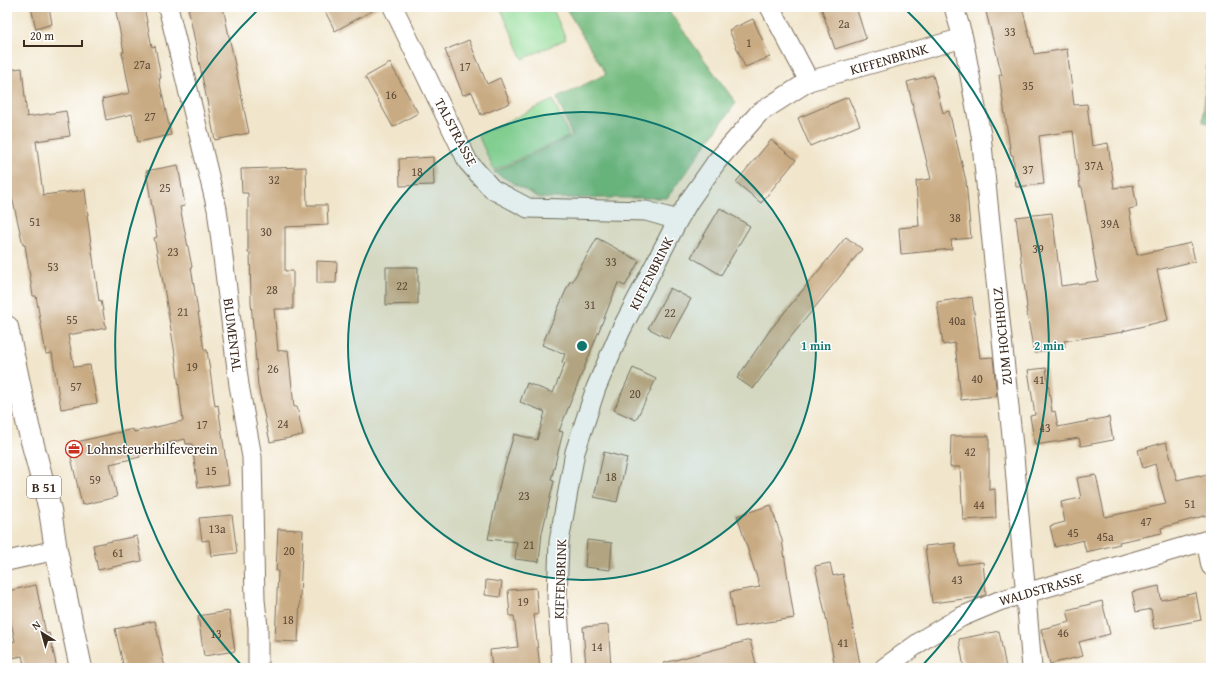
<svg xmlns="http://www.w3.org/2000/svg" width="1218" height="675" viewBox="0 0 1218 675" font-family="'Gentium Book Plus',serif">
  <style>
    .green { fill: #92db96; stroke: #66825a }
    .forest { fill: #75bb7f; stroke: #58724e }
    .building { fill: #c9ab83 }
    .lines { fill: none; stroke-linecap: round; stroke-linejoin: round }
    .street-casing { stroke: #7b6c5b; stroke-width: 21 }
    .primary-casing { stroke: #7b6c5b; stroke-width: 24 }
    .street { stroke: #fff; stroke-width: 19 }
    .primary { stroke: #fff; stroke-width: 22 }
    .ring { fill: none; stroke: #0f766e; stroke-width: 2 }
    .labels { text-anchor: middle; stroke-width: 3; stroke-linejoin: round; paint-order: stroke }
    .number-label { font-size: 12px; fill: #5e4a37 }
    .shield { fill: #fff; stroke: #766a62; stroke-width: 1 }
    .shield-label { font-size: 13px; font-weight: bold; fill: #3b2a1e }
    .street-label { font-size: 14px; fill: #3b2a1e; stroke: #fff }
    .poi-label { font-size: 14px; fill: #3b2a1e; stroke: #fff; text-anchor: start }
    .centre { fill: #0f766e; stroke: #fff; stroke-width: 2 }
    .ring-label { font-size: 12px; text-anchor: middle; font-weight: bold; fill: #0f766e; stroke: #fff; stroke-width: 3; stroke-linejoin: round; paint-order: stroke }
  </style>
  <rect width="100%" height="100%" fill="#fff"/>
  <filter id="ink" filterUnits="userSpaceOnUse"><feTurbulence type="fractalNoise" baseFrequency=".025" numOctaves="2"/><feDisplacementMap in="SourceGraphic" scale="8" xChannelSelector="R" yChannelSelector="G"/><feConvolveMatrix kernelMatrix="1 2 1 2 8 2 1 2 1" color-interpolation-filters="sRGB"/></filter>
  <filter id="wash" filterUnits="userSpaceOnUse"><feTurbulence type="fractalNoise" baseFrequency=".012" numOctaves="4" result="noise"/><feDisplacementMap in="SourceGraphic" scale="16" xChannelSelector="R" yChannelSelector="G"/><feGaussianBlur stdDeviation="0.9" result="paint"/><feColorMatrix in="noise" values="0 0 0 0 0 0 0 0 0 0 0 0 0 0 0 0 0 1.4 0 .05"/><feComposite in="paint" operator="in"/></filter>
  <g filter="url(#wash)">
    <rect width="100%" height="100%" fill="#f1e6cc"/>
    <path class="green" d="M500,7H552L566,39L523,59Z
      M553,100L569,136L494,170L478,135Z"/>
    <path class="forest" d="M565,7H666L736,103L667,198H539L494,172L572,136L557,98L606,74Z
      M1211,8V125L1203,121Z"/>
    <g id="blocks">
      <path class="building" d="M31,7H49L52,24L36,29Z
        M115,7H144L152,47L155,46L161,78L159,79L171,135L138,142L132,114L106,120L102,99L130,93L122,52H124Z
        M188,7H223L249,133L215,140Z
        M323,7H379L335,31Z
        M821,7H856L866,39L835,49Z
        M1004,7H1022L1034,54L1067,49L1074,105L1087,104L1092,146L1108,143L1114,188L1133,185L1137,207L1129,209L1137,255L1191,243L1195,261L1157,270L1168,320L1123,331V332L1064,341L1065,347L1034,353L1026,308L1027,307L1016,217L1052,213L1061,286L1098,281L1082,187H1080L1073,131L1039,136L1044,184L1016,187L1013,155H1011L999,75H1002L986,12Z
        M753,19L770,57L745,67L729,30Z
        M469,40L487,84L500,78L510,103L481,115L472,92L463,95L445,50Z
        M390,63L418,113L393,127L365,77Z
        M22,68L27,117L66,111L70,136L36,141L43,195L85,190L88,215H87L99,301L101,300L106,328L68,335L74,367L90,365L97,403L61,409L52,353L46,354L36,296H33L25,245H23L9,184H7V70Z
        M933,75L943,113L949,111L966,181L971,238L951,240L952,249L901,254L899,228L919,226L916,181L931,179L907,82Z
        M848,97L860,125L810,146L798,118Z
        M771,140L796,160L761,203L736,182Z
        M433,157L434,185L400,186L399,159Z
        M178,165L185,206L180,207L192,267H191L204,350H207L215,406L218,405L229,484L198,488L192,444H186L185,439L139,450L140,457L110,464L117,497L82,505L68,444L133,429L134,432L183,421L175,354L163,282L154,238L157,237L146,171Z
        M306,167L307,205H327L328,225L285,227V271H293V309H274L278,351L288,350L294,407H297L303,435L270,442L258,386L251,302L250,253H248V193H242L241,169Z
        M720,208L750,226L721,275L691,257Z
        M846,237L862,249L786,343L753,389L737,378L770,330Z
        M597,238L639,261L625,286L618,283L559,431L563,432L551,480L554,481L542,533L539,562L515,559L517,542L488,539L501,479L514,434L537,440L545,412L520,402L527,383L553,393L565,363L562,362L565,354L542,345L570,281L572,282Z
        M317,261L337,262L336,283H317Z
        M386,267H418V304L386,305Z
        M670,288L691,299L669,339L648,328Z
        M972,297L980,358L993,357L997,396L961,400L955,343L943,345L937,302Z
        M633,368L656,379L636,420L614,410Z
        M1046,368L1052,412L1055,411L1058,427L1109,417L1113,440L1081,446L1079,438L1035,445L1030,416L1035,415L1028,370Z
        M951,436H989V490L995,489L996,518L963,520L960,467H950Z
        M1166,442L1177,480L1199,475L1200,477L1211,473V514L1161,528L1162,533L1119,542L1120,544L1086,552L1083,540L1055,547L1050,526L1065,522L1061,502L1081,498L1077,478L1096,475L1105,517L1166,504L1155,464L1143,468L1138,450Z
        M604,452L627,458L617,502L594,497Z
        M771,505L782,540L794,618L735,627L730,592L760,587L737,516Z
        M232,515L237,553L211,556L209,540L202,541L199,518Z
        M278,529L303,530L298,642L275,641L278,571H276Z
        M137,536L142,561L98,570L93,545Z
        M587,540L612,543L610,570L585,567Z
        M955,543L958,565L983,562L986,594L980,597L932,603L925,546Z
        M830,563L833,576L843,574L860,664L837,668H835L827,622L815,566Z
        M486,580L502,582L500,597L485,595Z
        M36,585L46,634L49,633L57,668H25L22,656L7,659V643L15,641L7,603V591Z
        M1159,586L1161,600L1196,593L1201,620L1154,629L1151,609L1136,612L1132,592Z
        M536,588L538,614L534,615L540,668H492L490,650L518,647L514,616H510L508,590Z
        M1102,601L1110,634L1079,642L1083,656L1050,664L1041,629L1070,622L1067,610Z
        M229,611L235,651L204,656L198,616Z
        M155,621L165,668H124L115,629Z
        M608,625L611,667L586,668L583,627Z
        M999,631L1006,668H964L959,639Z
        M750,640L757,668H665L664,663Z"/>
    </g>
  </g>
  <g filter="url(#ink)">
    <use href="#blocks" fill-opacity="0" stroke="#7b6c5b" stroke-width="1"/>
    <g class="lines">
      <g class="street-casing">
        <path id="street" d="M168,7L217,209L239,385L252,457L255,600L258,627V668
          M393,7L468,162L492,189L528,208L646,211L678,220
          M770,7L809,81
          M954,7L963,38L981,135L1014,456L1032,668
          M1206,541L1211,566
          M7,561L56,550
          M562,668L557,597L559,542L575,452L596,388L620,332L678,220L689,201L717,161L759,113L809,81L963,38
          M884,668L927,637L961,617L999,601L1211,539"/>
      </g>
      <g class="primary-casing">
        <path id="primary" d="M7,327L28,426L50,510L56,550L81,668"/>
      </g>
      <use href="#street" class="street"/>
      <use href="#primary" class="primary"/>
    </g>
  </g>
  <circle cx="582" cy="346" r="234" fill="#0f766e" fill-opacity=".12"/>
  <g class="ring">
    <circle cx="582" cy="346" r="234"/>
    <path d="M243 667A467 467 0 0 1 261 7M903 7A467 467 0 0 1 921 667"/>
  </g>
  <defs>
    <g id="office-ring" transform="scale(0.9)"><circle r="9.5" fill="#fff" stroke="#c8321e" stroke-width="1.5"/><path d="M-6-3h4V-5.5h4V-3h4V5H-6ZM-1-4.5V-3h2v-1.5ZM-6 0V1H6V0Z" fill="#c8321e"/></g>
  </defs>
  <g fill-rule="evenodd">
    <use href="#office-ring" x="74" y="449"/>
  </g>
  <g class="labels">
    <g class="number-label">
      <text x="844" y="28">2a</text>
      <text x="1010" y="36">33</text>
      <text x="749" y="47">1</text>
      <text x="142" y="69">27a</text>
      <text x="465" y="71">17</text>
      <text x="1028" y="90">35</text>
      <text x="391" y="99">16</text>
      <text x="150" y="121">27</text>
      <text x="1094" y="170">37A</text>
      <text x="1028" y="174">37</text>
      <text x="417" y="176">18</text>
      <text x="274" y="184">32</text>
      <text x="165" y="192">25</text>
      <text x="955" y="222">38</text>
      <text x="35" y="226">51</text>
      <text x="1110" y="228">39A</text>
      <text x="266" y="236">30</text>
      <text x="1038" y="253">39</text>
      <text x="173" y="256">23</text>
      <text x="611" y="266">33</text>
      <text x="53" y="271">53</text>
      <text x="402" y="290">22</text>
      <text x="272" y="294">28</text>
      <text x="590" y="309">31</text>
      <text x="183" y="316">21</text>
      <text x="670" y="317">22</text>
      <text x="72" y="324">55</text>
      <text x="957" y="325">40a</text>
      <text x="192" y="371">19</text>
      <text x="273" y="373">26</text>
      <text x="977" y="383">40</text>
      <text x="1039" y="384">41</text>
      <text x="76" y="391">57</text>
      <text x="635" y="398">20</text>
      <text x="283" y="428">24</text>
      <text x="202" y="429">17</text>
      <text x="1045" y="432">43</text>
      <text x="970" y="456">42</text>
      <text x="211" y="475">15</text>
      <text x="611" y="481">18</text>
      <text x="95" y="484">59</text>
      <text x="524" y="500">23</text>
      <text x="1190" y="508">51</text>
      <text x="979" y="509">44</text>
      <text x="1146" y="526">47</text>
      <text x="217" y="533">13a</text>
      <text x="1073" y="537">45</text>
      <text x="1105" y="541">45a</text>
      <text x="529" y="549">21</text>
      <text x="289" y="555">20</text>
      <text x="118" y="557">61</text>
      <text x="957" y="584">43</text>
      <text x="523" y="606">19</text>
      <text x="288" y="624">18</text>
      <text x="1063" y="637">46</text>
      <text x="216" y="638">13</text>
      <text x="843" y="647">41</text>
      <text x="597" y="651">14</text>
    </g>
    <rect class="shield" x="27" y="476" width="34" height="22" rx="3"/>
    <g class="shield-label">
      <text x="44" y="492">B 51</text>
    </g>
    <g class="street-label">
      <text transform="translate(889 59) rotate(-16)" y="5">KIFFENBRINK</text>
      <text transform="translate(456 132) rotate(62)" y="5">TALSTRASSE</text>
      <text transform="translate(651 273) rotate(-63)" y="5">KIFFENBRINK</text>
      <text transform="translate(233 335) rotate(83)" y="5">BLUMENTAL</text>
      <text transform="translate(1002 336) rotate(-96)" y="5">ZUM HOCHHOLZ</text>
      <text transform="translate(560 579) rotate(-88)" y="5">KIFFENBRINK</text>
      <text transform="translate(1041 589) rotate(-16)" y="5">WALDSTRASSE</text>
    </g>
    <g class="poi-label">
      <text x="87" y="454">Lohnsteuerhilfeverein</text>
    </g>
  </g>
  <circle cx="582" cy="346" r="6" class="centre"/>
  <g class="ring-label">
    <text x="816" y="350">1 min</text>
    <text x="1049" y="350">2 min</text>
  </g>
  <rect width="1218" height="675" fill="none" stroke="#fff" stroke-width="24"/>
  <g transform="translate(42 633) rotate(323)" stroke="#ffffff" stroke-width="3" paint-order="stroke">
  <path d="M0-3L7 15L0 10L-7 15Z" fill="#3b2a1e"/>
  <text y="-6" font-size="11" font-weight="bold" text-anchor="middle" fill="#3b2a1e">N</text>
  </g>
  <path d="M24 40v6h58v-6" fill="none" stroke="#3b2a1e" stroke-width="2"/>
  <text x="30" y="40" font-size="12" fill="#3b2a1e" stroke="#ffffff" stroke-width="3" paint-order="stroke">20 m</text>
</svg>
